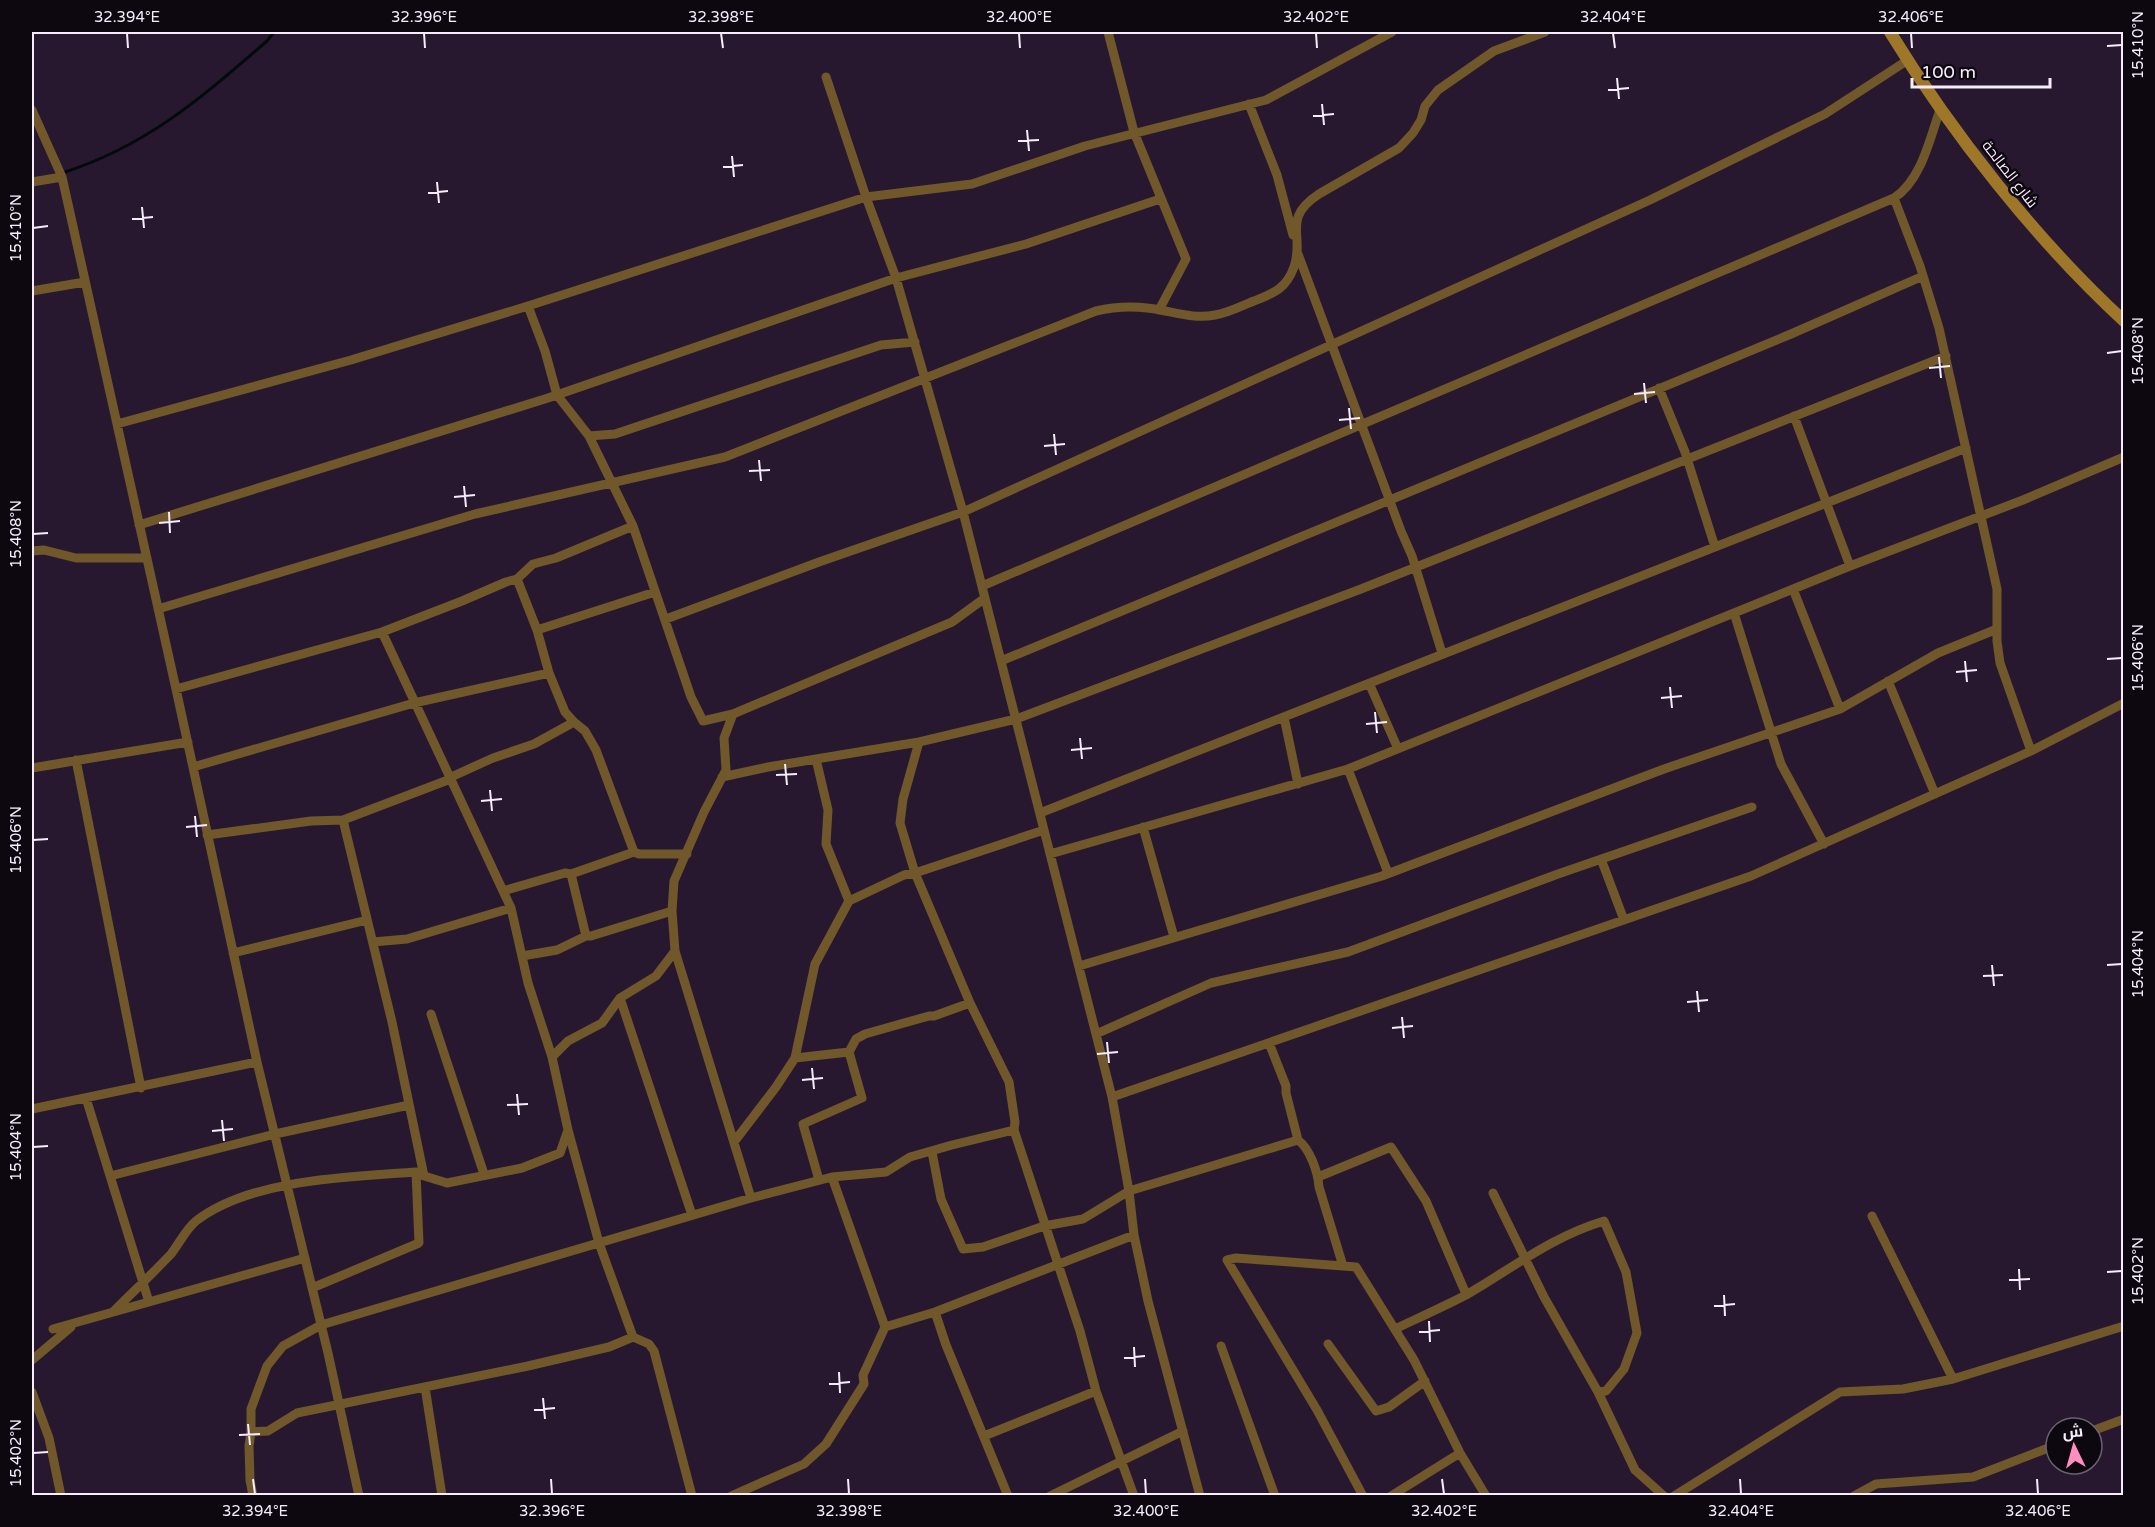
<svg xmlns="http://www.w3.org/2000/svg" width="2155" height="1527" viewBox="0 0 2155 1527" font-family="'Varela Round',Cairo,sans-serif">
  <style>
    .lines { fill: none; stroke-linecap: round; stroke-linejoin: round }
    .stream { stroke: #020b0b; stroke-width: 3 }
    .minor { stroke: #70582b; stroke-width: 9 }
    .secondary { stroke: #9e7729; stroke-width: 12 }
    .ticks { fill: none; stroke: #f6ecfc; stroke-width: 2 }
    .labels { text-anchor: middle; stroke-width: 5; stroke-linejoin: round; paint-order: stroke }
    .street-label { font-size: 15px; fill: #f6ecfc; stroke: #0d0710 }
    .neatline { fill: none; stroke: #f6ecfc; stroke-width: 2 }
    .ticks-label { font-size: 15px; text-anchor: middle; fill: #f6ecfc }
  </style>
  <rect width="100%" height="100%" fill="#27182f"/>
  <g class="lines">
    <path class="stream" d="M62,173C147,146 201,98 267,41L274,32"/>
    <path class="minor" d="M1108,32L1134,132L1186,259L1159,310
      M826,77L866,197L896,278L963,512L1112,1097L1129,1191L1134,1235L1148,1301L1200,1496
      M1249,104L1277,175L1293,235
      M32,110L62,177L176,689L257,1062L328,1353L359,1496
      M32,182L62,177
      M1894,198L1920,266L1939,328L1997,589V641L2000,663L2031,751
      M1298,254L1401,531L1412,556L1442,653
      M32,291L85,282
      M528,306L545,351L557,395L589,436L615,434L881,345L915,342
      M1659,388L1685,452L1715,547
      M1794,416L1850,566
      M117,424L351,360L528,306L866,197L972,184L1085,146L1266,100L1392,32
      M589,436L633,526
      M139,525L548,398L896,278L1026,244L1160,199
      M32,551L44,550L76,558H147
      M517,579L537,630L549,673L565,712L574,722L585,731L596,750L634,852
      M982,586L1894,198C1922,180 1930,137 1941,107
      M1793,589L1840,709
      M158,609L475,514L725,457L1096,311C1113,307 1130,306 1147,308C1169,310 1192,320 1215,315C1228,313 1241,306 1254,301C1274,293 1286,289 1294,267C1305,235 1281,219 1319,194L1399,148L1413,133L1421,120L1425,106L1438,90L1494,51L1545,32
      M1734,613L1781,764L1824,844
      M666,619L819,562L963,512L1650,200L1825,114L1908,60
      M537,630L655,592
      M382,632L511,908L528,983L552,1057L568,1130L599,1243L633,1337
      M1001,661L1791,334L1923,276
      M1888,681L1935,794
      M1369,683L1398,749
      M176,689L382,632L462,601L506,582L517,579L533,564L556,558L633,526L691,697L703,721L733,714
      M1284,717L1298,784
      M919,742L903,799L900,823L915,873L970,1003L1009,1082L1015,1122L1014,1130L1080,1331L1096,1391L1134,1496
      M816,759L828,810L826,844L849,901
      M76,760L141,1088
      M193,767L414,703L549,673
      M32,768L188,742
      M1348,769L1388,873
      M722,777L768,767L919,742L1016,719L1361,589L1946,356
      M1040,813L1966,448
      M343,820L392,1022L424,1176
      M1143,827L1174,937
      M207,835L311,821L343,820L448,780L449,778L493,758L534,744L574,722
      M1050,854L1348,769L1850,566L2023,500L2124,457
      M1601,859L1624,920
      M571,874L586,936
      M503,891L565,873L571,874L634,852L639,854H687
      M373,942L407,939L511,908
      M675,951L751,1198
      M233,953L367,920
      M522,956L557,950L586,936H591L672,911
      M1079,966L1382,876L1664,769L1840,709L1938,653L1997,629
      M620,998L692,1215
      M431,1014L484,1174
      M1096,1034L1211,983L1348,952L1558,874L1752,807
      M1269,1043L1286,1086V1093L1298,1140C1310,1149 1318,1172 1319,1187L1343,1266L1236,1258L1227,1260L1317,1410L1363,1496
      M849,1052L856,1039L865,1034L929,1016H934L970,1003
      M552,1057L568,1041L602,1023L620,998L656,976L675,951L672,911L674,881L704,812L726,770L724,738L733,714L952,622L985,598
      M795,1058L849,1052L862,1098L803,1124L819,1180
      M1112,1097L1751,876L2031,751L2124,703
      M86,1098L149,1302
      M32,1109L257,1062
      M734,1142L776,1087L795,1058L815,964L849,901L904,875L915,873L1044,830
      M932,1152L941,1199L963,1249L983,1247L1044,1226L1083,1219L1129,1191L1298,1140
      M421,1175L447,1183L522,1168L560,1153L568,1130
      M110,1176L275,1134L409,1105
      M1318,1177L1391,1147L1426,1201L1466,1294
      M1493,1193L1544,1297L1598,1392L1635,1470L1664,1496
      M1872,1216L1953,1379
      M1343,1266L1356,1267L1414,1360L1460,1453L1486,1496
      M113,1312C132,1293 152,1274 171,1254C179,1244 186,1229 196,1221C250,1179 349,1177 416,1172L419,1243L312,1288
      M935,1312L946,1345L1008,1496
      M885,1327L935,1312L1134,1235
      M53,1329L305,1258
      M1395,1329C1418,1318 1443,1307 1466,1295C1511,1269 1553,1236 1604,1221L1626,1272L1637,1333L1624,1369L1606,1391L1598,1392
      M1328,1344L1376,1411L1389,1407L1425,1381
      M1221,1346L1275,1496
      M32,1360L71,1327
      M425,1387L442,1496
      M32,1392L49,1438L61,1496
      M2092,1431L2124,1419
      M251,1432L268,1431L297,1413L528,1366L609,1347L633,1337L649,1344L654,1351L692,1496
      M984,1436L1096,1391
      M253,1496L250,1480L249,1446L251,1432V1409L267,1366L283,1346L321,1325L751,1198L832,1177L886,1172L910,1157L952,1145L1014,1130
      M731,1496L804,1464L826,1444L864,1384L863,1375L885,1327L832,1177
      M1050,1496L1183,1431
      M1391,1496L1460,1453
      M1674,1496L1840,1392L1903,1389L1953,1379L2124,1326
      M1854,1496L1876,1484L1973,1477L2056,1445"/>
    <path class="secondary" d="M1890,32C1952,133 2036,240 2124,321"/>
  </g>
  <path class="ticks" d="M127,33L128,48M424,33L425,48M721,33L723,48M1019,33L1020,48M1316,33L1317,48M1613,33L1615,48M1911,33L1912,48M2107,46L2122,45M1617,78L1619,99M1608,90L1629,88M1322,104L1324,125M1313,116L1334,114M1027,130L1029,151M1018,141L1039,140M732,156L734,177M723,167L743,165M437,182L439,203M428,193L448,191M142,207L144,228M132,219L153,217M33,228L48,226M2107,353L2122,351M1939,357L1941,378M1929,368L1950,366M1644,383L1646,403M1634,394L1655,392M1349,408L1351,429M1339,420L1360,418M1054,434L1056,455M1044,446L1065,444M759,460L761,481M749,471L770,470M464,486L466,507M454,497L475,495M169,512L170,533M159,523L180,521M33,534L48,533M2107,659L2122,658M1965,661L1967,682M1956,672L1977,670M1670,687L1672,708M1661,698L1682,696M1375,712L1377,733M1366,724L1387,722M1080,738L1082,759M1071,750L1092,748M785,764L787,785M776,775L797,774M490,790L492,811M481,801L502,799M195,816L197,837M186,827L207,825M33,840L48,839M1992,965L1994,986M2107,965L2122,964M1983,976L2003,975M1697,991L1699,1012M1687,1002L1708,1000M1402,1017L1404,1038M1392,1028L1413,1026M1107,1042L1109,1063M1097,1054L1118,1052M812,1068L814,1089M802,1080L823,1078M517,1094L519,1115M507,1105L528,1104M222,1120L224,1141M212,1131L233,1129M33,1147L48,1146M2019,1269L2020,1290M2107,1272L2122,1271M2009,1280L2030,1279M1724,1295L1725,1316M1714,1306L1735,1304M1429,1321L1430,1342M1419,1332L1440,1330M1134,1347L1135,1367M1124,1358L1145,1356M839,1372L840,1393M829,1384L850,1382M543,1398L545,1419M534,1410L555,1408M248,1424L250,1445M239,1435L260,1434M33,1453L48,1452M253,1479L255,1494M551,1479L552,1494M848,1479L849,1494M1145,1479L1146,1494M1442,1479L1444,1494M1740,1479L1741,1494M2037,1479L2038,1494"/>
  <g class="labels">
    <g class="street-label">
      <text transform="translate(2010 174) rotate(52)" y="5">شارع الصالحة</text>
    </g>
  </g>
  <rect width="2155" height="1527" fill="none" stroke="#0d0710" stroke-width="66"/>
  <g transform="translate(2074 1446) rotate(355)"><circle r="28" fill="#0d0710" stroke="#6a636e" stroke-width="1.5"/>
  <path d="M0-4.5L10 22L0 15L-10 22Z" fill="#fd8ebf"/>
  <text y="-9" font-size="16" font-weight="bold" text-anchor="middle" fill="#f6ecfc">ش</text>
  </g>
  <path d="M1912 78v9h138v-9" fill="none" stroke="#f6ecfc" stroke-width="3"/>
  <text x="1921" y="78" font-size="18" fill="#f6ecfc" stroke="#0d0710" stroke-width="4.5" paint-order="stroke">100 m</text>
  <rect x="33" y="33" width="2089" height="1461" class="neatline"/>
  <g class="ticks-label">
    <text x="127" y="22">32.394°E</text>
    <text x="424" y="22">32.396°E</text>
    <text x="721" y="22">32.398°E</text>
    <text x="1019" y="22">32.400°E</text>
    <text x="1316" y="22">32.402°E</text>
    <text x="1613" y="22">32.404°E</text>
    <text x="1911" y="22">32.406°E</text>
    <text transform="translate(2138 45) rotate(-90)" y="5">15.410°N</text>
    <text transform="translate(16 228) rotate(-90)" y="5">15.410°N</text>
    <text transform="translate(2138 351) rotate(-90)" y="5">15.408°N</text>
    <text transform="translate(16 534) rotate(-90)" y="5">15.408°N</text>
    <text transform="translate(2138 658) rotate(-90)" y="5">15.406°N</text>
    <text transform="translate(16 840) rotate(-90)" y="5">15.406°N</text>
    <text transform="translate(2138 964) rotate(-90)" y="5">15.404°N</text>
    <text transform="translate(16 1147) rotate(-90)" y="5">15.404°N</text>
    <text transform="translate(2138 1271) rotate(-90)" y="5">15.402°N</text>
    <text transform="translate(16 1453) rotate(-90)" y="5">15.402°N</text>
    <text x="255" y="1516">32.394°E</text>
    <text x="552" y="1516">32.396°E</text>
    <text x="849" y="1516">32.398°E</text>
    <text x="1146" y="1516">32.400°E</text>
    <text x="1444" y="1516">32.402°E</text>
    <text x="1741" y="1516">32.404°E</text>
    <text x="2038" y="1516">32.406°E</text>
  </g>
</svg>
